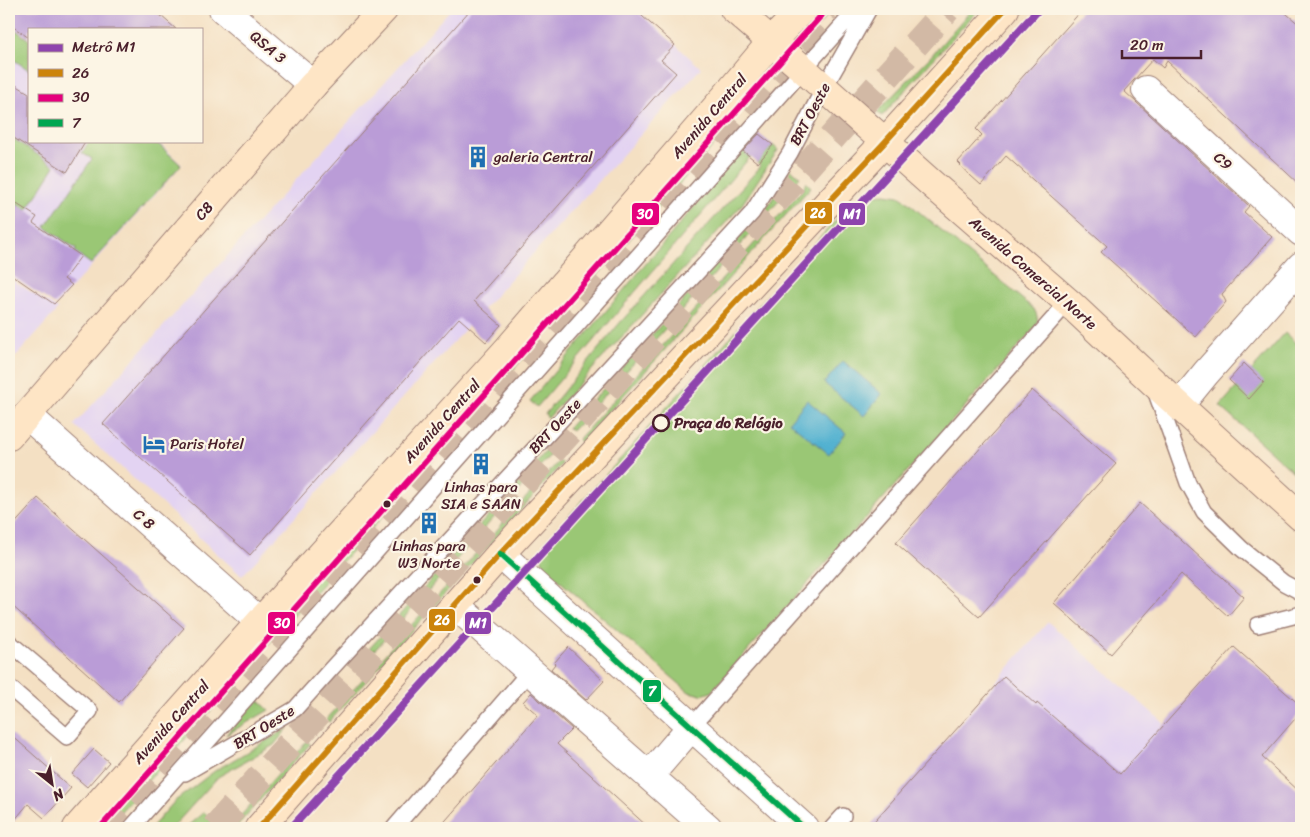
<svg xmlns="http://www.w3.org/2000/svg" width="1310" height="837" viewBox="0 0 1310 837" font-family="Sriracha,sans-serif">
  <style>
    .built { fill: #e3d3f2 }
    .green { fill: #9ac775; stroke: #727350 }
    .water { fill: #51b1d0; stroke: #4e687e }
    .building { fill: #ba9cd7 }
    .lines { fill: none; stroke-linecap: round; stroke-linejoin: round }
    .primary-tunnel { stroke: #d2b9a5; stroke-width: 28; stroke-dasharray: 28 14; stroke-linecap: butt }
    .service-casing { stroke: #9f8077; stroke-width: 18 }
    .minor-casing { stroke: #9f8077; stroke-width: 30 }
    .tertiary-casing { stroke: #9f8077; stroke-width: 30 }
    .secondary-casing { stroke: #9f8077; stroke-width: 30 }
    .service { stroke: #fff; stroke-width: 15 }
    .minor { stroke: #fff; stroke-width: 28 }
    .tertiary { stroke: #fff; stroke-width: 28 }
    .secondary { stroke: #fee5c5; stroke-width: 28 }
    .bus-1-casing { stroke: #fcf5e5; stroke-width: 10 }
    .bus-2-casing { stroke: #fcf5e5; stroke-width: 10 }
    .bus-3-casing { stroke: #fcf5e5; stroke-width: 10 }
    .bus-1 { stroke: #cc840b; stroke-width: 6 }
    .bus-2 { stroke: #e5007d; stroke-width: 6 }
    .bus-3 { stroke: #00a651; stroke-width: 6 }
    .metro-1-casing { stroke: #fcf5e5; stroke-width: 11 }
    .metro-1 { stroke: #8e44ad; stroke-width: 8 }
    .stop-dot { fill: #fcf5e5; stroke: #4a1f2b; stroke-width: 2.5 }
    .bus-dot { fill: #4a1f2b; stroke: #fcf5e5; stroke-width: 2 }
    .labels { text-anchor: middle; stroke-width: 4.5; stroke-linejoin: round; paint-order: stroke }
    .street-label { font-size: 15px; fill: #4a1f2b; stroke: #fcf5e5 }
    .poi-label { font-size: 15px; fill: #4a1f2b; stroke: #fcf5e5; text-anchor: start }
    .stop-label { font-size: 15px; font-weight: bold; fill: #4a1f2b; stroke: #fcf5e5; text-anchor: start }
    .line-badge { stroke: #fcf5e5; stroke-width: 2 }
    .badge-label { font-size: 14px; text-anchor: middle; font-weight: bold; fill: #fff }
  </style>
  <rect width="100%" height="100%" fill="#fcf5e5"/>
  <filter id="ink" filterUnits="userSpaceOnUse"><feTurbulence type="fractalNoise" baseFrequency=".02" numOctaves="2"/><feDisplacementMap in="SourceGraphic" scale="10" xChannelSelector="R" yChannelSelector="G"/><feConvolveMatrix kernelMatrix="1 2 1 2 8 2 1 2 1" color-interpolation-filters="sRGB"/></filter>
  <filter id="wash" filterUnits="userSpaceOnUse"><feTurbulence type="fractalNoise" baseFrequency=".0096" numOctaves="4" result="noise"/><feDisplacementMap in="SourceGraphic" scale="20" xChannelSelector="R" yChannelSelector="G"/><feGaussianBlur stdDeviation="1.12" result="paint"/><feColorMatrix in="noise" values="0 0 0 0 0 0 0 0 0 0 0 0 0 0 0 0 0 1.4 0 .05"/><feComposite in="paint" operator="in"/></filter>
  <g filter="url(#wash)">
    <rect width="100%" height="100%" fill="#f4e0c3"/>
    <path class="built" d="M451,9H636L701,68L242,576L74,425Z
      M9,24L29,39V141H157L182,165L56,305L9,275Z
      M9,278L58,309L9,364Z
      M1048,622L1164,723L1141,756L1219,828H869Z"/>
    <path class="green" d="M816,9H833L800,46L790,36Z
      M972,9H979L882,116L877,112L931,56Z
      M9,25L29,40V70L11,58L9,60Z
      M713,124L724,134L510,373L506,369Z
      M9,136L55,166L27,210L9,198Z
      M89,141H155L181,165L91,264L75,252L76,249L45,227L92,159L82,153Z
      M773,145L778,150L741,206L548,418L545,414L618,325L761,166L757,163Z
      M742,150L750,157L537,407L530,401Z
      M791,169L800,177L695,296L572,431L568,428L768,206Z
      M806,182L811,187L581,443L578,440L803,189Z
      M885,194L899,196L905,200L1034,309C1038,317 1039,322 1034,329L711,692L702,695L689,692L547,570C539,556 539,552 548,539L844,211C860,200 865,195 885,194Z
      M1285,333L1301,348V479L1220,406Z
      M479,397L485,402L257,657L252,652Z
      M548,449L552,453L375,650H368Z
      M559,461L562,464L329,722L326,720Z
      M231,675L237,681L106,828H95Z
      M256,698L269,710L226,735Z
      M288,728L274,745L218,777L172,828H151L175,801L216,770Z
      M307,741L310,744L235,828H230Z
      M204,812L219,826L217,828H185Z"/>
    <path class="water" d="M843,361L882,394L864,416L824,383Z
      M807,400L846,433L829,454L789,422Z"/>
    <g id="blocks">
      <path class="building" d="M9,9H153L176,29H29V38L9,24Z
        M471,9H634L675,45L661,60L676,73L474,301L501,325L486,342L459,318L250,555L103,424Z
        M1083,9H1281L1301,26V186L1167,61L1163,68L1153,59L1124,91L1249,206L1244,212L1272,237L1222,294L1226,302L1196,337L1101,252L1107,246L1006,156L981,185L960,166L961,165L958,162L982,135L976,129Z
        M9,81L29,93V141H86L67,172L9,135Z
        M759,134L773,145L758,163L743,151Z
        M9,199L37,217L33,223L81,256L64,279L72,285L54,304L9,273Z
        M1244,363L1264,382L1249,399L1229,380Z
        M1032,390L1116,464L979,617L896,543Z
        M38,498L184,628L119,702L9,603V530Z
        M1140,503L1244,597L1228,616L1181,574L1111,654L1054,603Z
        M568,647L604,681L586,700L551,669L555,664L554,663Z
        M1234,647L1301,706V712L1262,757L1301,793V828H868L1004,676L1036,705L1037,703L1120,774Z
        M531,693L572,729L557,744L649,828H439L538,715L523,702Z
        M9,733L71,788L44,818L28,804L9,827Z
        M94,749L109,762L87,787L72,774Z"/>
    </g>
  </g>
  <g filter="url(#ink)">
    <use href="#blocks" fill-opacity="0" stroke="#9f8077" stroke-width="1"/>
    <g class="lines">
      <path class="primary-tunnel" d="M100,828L827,9
        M215,828L947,9"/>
      <g class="service-casing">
        <path id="service" d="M1155,390L1188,483L1204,512L1242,549L1284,583L1301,592
          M1258,625L1301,614
          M9,642L90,711L67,737L9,687
          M691,727L1068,302
          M185,773L295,709L331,669L752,213L790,153L824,88L869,9
          M131,828L857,9
          M394,828L530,671
          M832,828L843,816"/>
      </g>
      <g class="minor-casing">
        <path id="minor" d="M223,9L313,85
          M1146,90L1301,232
          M1179,406L1206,373L1301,266
          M27,415L260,622"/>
      </g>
      <g class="tertiary-casing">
        <path id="tertiary" d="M500,554L804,828
          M455,605L708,828
          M649,776L691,727"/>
      </g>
      <g class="secondary-casing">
        <path id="secondary" d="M734,9L803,69L932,184L1068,302L1152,381L1301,517
          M9,436L313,85L384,9
          M77,828L260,622L508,349L726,96L772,41L802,9
          M259,828L500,554L885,142L1005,9"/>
      </g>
      <use href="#service" class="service"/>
      <use href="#minor" class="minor"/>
      <use href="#tertiary" class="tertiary"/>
      <use href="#secondary" class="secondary"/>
      <g class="bus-1-casing">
        <path id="bus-1" d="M259,828L500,554L885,142L1005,9"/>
      </g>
      <g class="bus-2-casing">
        <path id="bus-2" d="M100,828L827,9"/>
      </g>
      <g class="bus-3-casing">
        <path id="bus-3" d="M500,554L804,828"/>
      </g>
      <use href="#bus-1" class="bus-1"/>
      <use href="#bus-2" class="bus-2"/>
      <use href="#bus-3" class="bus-3"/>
      <g class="metro-1-casing">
        <path id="metro-1" d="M291,828L1039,9"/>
      </g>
      <use href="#metro-1" class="metro-1"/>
    </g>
  </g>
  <defs>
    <g id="building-bare" transform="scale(1.725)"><path d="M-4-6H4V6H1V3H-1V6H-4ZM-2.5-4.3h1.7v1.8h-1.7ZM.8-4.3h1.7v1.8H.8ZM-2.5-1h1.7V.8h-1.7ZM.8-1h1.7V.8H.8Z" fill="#1f6fb2" stroke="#fcf5e5" stroke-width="2.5" paint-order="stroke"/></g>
    <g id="hotel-bare" transform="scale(1.725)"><path d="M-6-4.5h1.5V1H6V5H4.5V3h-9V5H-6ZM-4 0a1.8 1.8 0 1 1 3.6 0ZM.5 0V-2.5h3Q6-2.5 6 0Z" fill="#1f6fb2" stroke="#fcf5e5" stroke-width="2.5" paint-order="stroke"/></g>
  </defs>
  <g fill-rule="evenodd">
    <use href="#building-bare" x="478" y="157"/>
    <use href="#hotel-bare" x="154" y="444"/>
    <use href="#building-bare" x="481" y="464"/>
    <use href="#building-bare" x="429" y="523"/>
  </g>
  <circle class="stop-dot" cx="661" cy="423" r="8"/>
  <g class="bus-dot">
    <circle cx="387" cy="504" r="4.5"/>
    <circle cx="477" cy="580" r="4.5"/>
  </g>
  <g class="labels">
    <g class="street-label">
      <text transform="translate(268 47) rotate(40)" y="5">QSA 3</text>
      <text transform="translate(810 114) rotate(-62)" y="5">BRT Oeste</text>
      <text transform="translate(709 116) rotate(-49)" y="5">Avenida Central</text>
      <text transform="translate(1223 161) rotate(42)" y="5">C9</text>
      <text transform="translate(204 211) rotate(-49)" y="5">C8</text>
      <text transform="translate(1033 273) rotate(41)" y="5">Avenida Comercial Norte</text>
      <text transform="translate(442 421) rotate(-48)" y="5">Avenida Central</text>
      <text transform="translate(555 426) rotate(-47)" y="5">BRT Oeste</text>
      <text transform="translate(144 519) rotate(42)" y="5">C 8</text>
      <text transform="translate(171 722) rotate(-48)" y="5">Avenida Central</text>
      <text transform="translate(264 727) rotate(-32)" y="5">BRT Oeste</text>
    </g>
    <g class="poi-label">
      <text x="494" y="162">galeria Central</text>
      <text x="170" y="449">Paris Hotel</text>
      <text x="481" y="492" text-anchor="middle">Linhas para<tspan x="481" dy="17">SIA e SAAN</tspan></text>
      <text x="429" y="551" text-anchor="middle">Linhas para<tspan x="429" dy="17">W3 Norte</tspan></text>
    </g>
    <g class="stop-label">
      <text x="674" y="428">Praça do Relógio</text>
    </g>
  </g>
  <g class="line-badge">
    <rect x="804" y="201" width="29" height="24" rx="5" fill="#cc840b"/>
    <rect x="631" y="202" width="29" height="24" rx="5" fill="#e5007d"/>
    <rect x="838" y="202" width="28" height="24" rx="5" fill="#8e44ad"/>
    <rect x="428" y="608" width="28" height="24" rx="5" fill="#cc840b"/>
    <rect x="267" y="611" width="29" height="24" rx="5" fill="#e5007d"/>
    <rect x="464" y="611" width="28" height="24" rx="5" fill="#8e44ad"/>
    <rect x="642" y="679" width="20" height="24" rx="5" fill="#00a651"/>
  </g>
  <g class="badge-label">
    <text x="818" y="218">26</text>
    <text x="645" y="219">30</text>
    <text x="852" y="219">M1</text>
    <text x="442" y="625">26</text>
    <text x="282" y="628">30</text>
    <text x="478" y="628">M1</text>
    <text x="652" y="696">7</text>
  </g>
  <rect width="1310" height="837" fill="none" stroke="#fcf5e5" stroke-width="30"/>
  <rect x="28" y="28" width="175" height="115" fill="#fcf5e5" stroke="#b59f9b"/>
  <rect x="38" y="44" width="25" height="8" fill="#8e44ad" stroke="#b59f9b"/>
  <text x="72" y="52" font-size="15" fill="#4a1f2b">Metrô M1</text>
  <rect x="38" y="69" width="25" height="8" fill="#cc840b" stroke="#b59f9b"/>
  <text x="72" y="78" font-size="15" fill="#4a1f2b">26</text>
  <rect x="38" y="94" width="25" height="8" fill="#e5007d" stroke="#b59f9b"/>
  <text x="72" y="102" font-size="15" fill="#4a1f2b">30</text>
  <rect x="38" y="119" width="25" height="8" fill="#00a651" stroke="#b59f9b"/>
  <text x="72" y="128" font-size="15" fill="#4a1f2b">7</text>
  <g transform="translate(52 784) rotate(150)" stroke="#fcf5e5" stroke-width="4" paint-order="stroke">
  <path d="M0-4L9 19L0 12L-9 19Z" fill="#4a1f2b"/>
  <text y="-8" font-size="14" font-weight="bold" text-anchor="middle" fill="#4a1f2b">N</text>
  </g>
  <path d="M1122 50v8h79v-8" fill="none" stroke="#4a1f2b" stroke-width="2.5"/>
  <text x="1130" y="50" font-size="15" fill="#4a1f2b" stroke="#fcf5e5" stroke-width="4" paint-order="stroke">20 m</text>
</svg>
